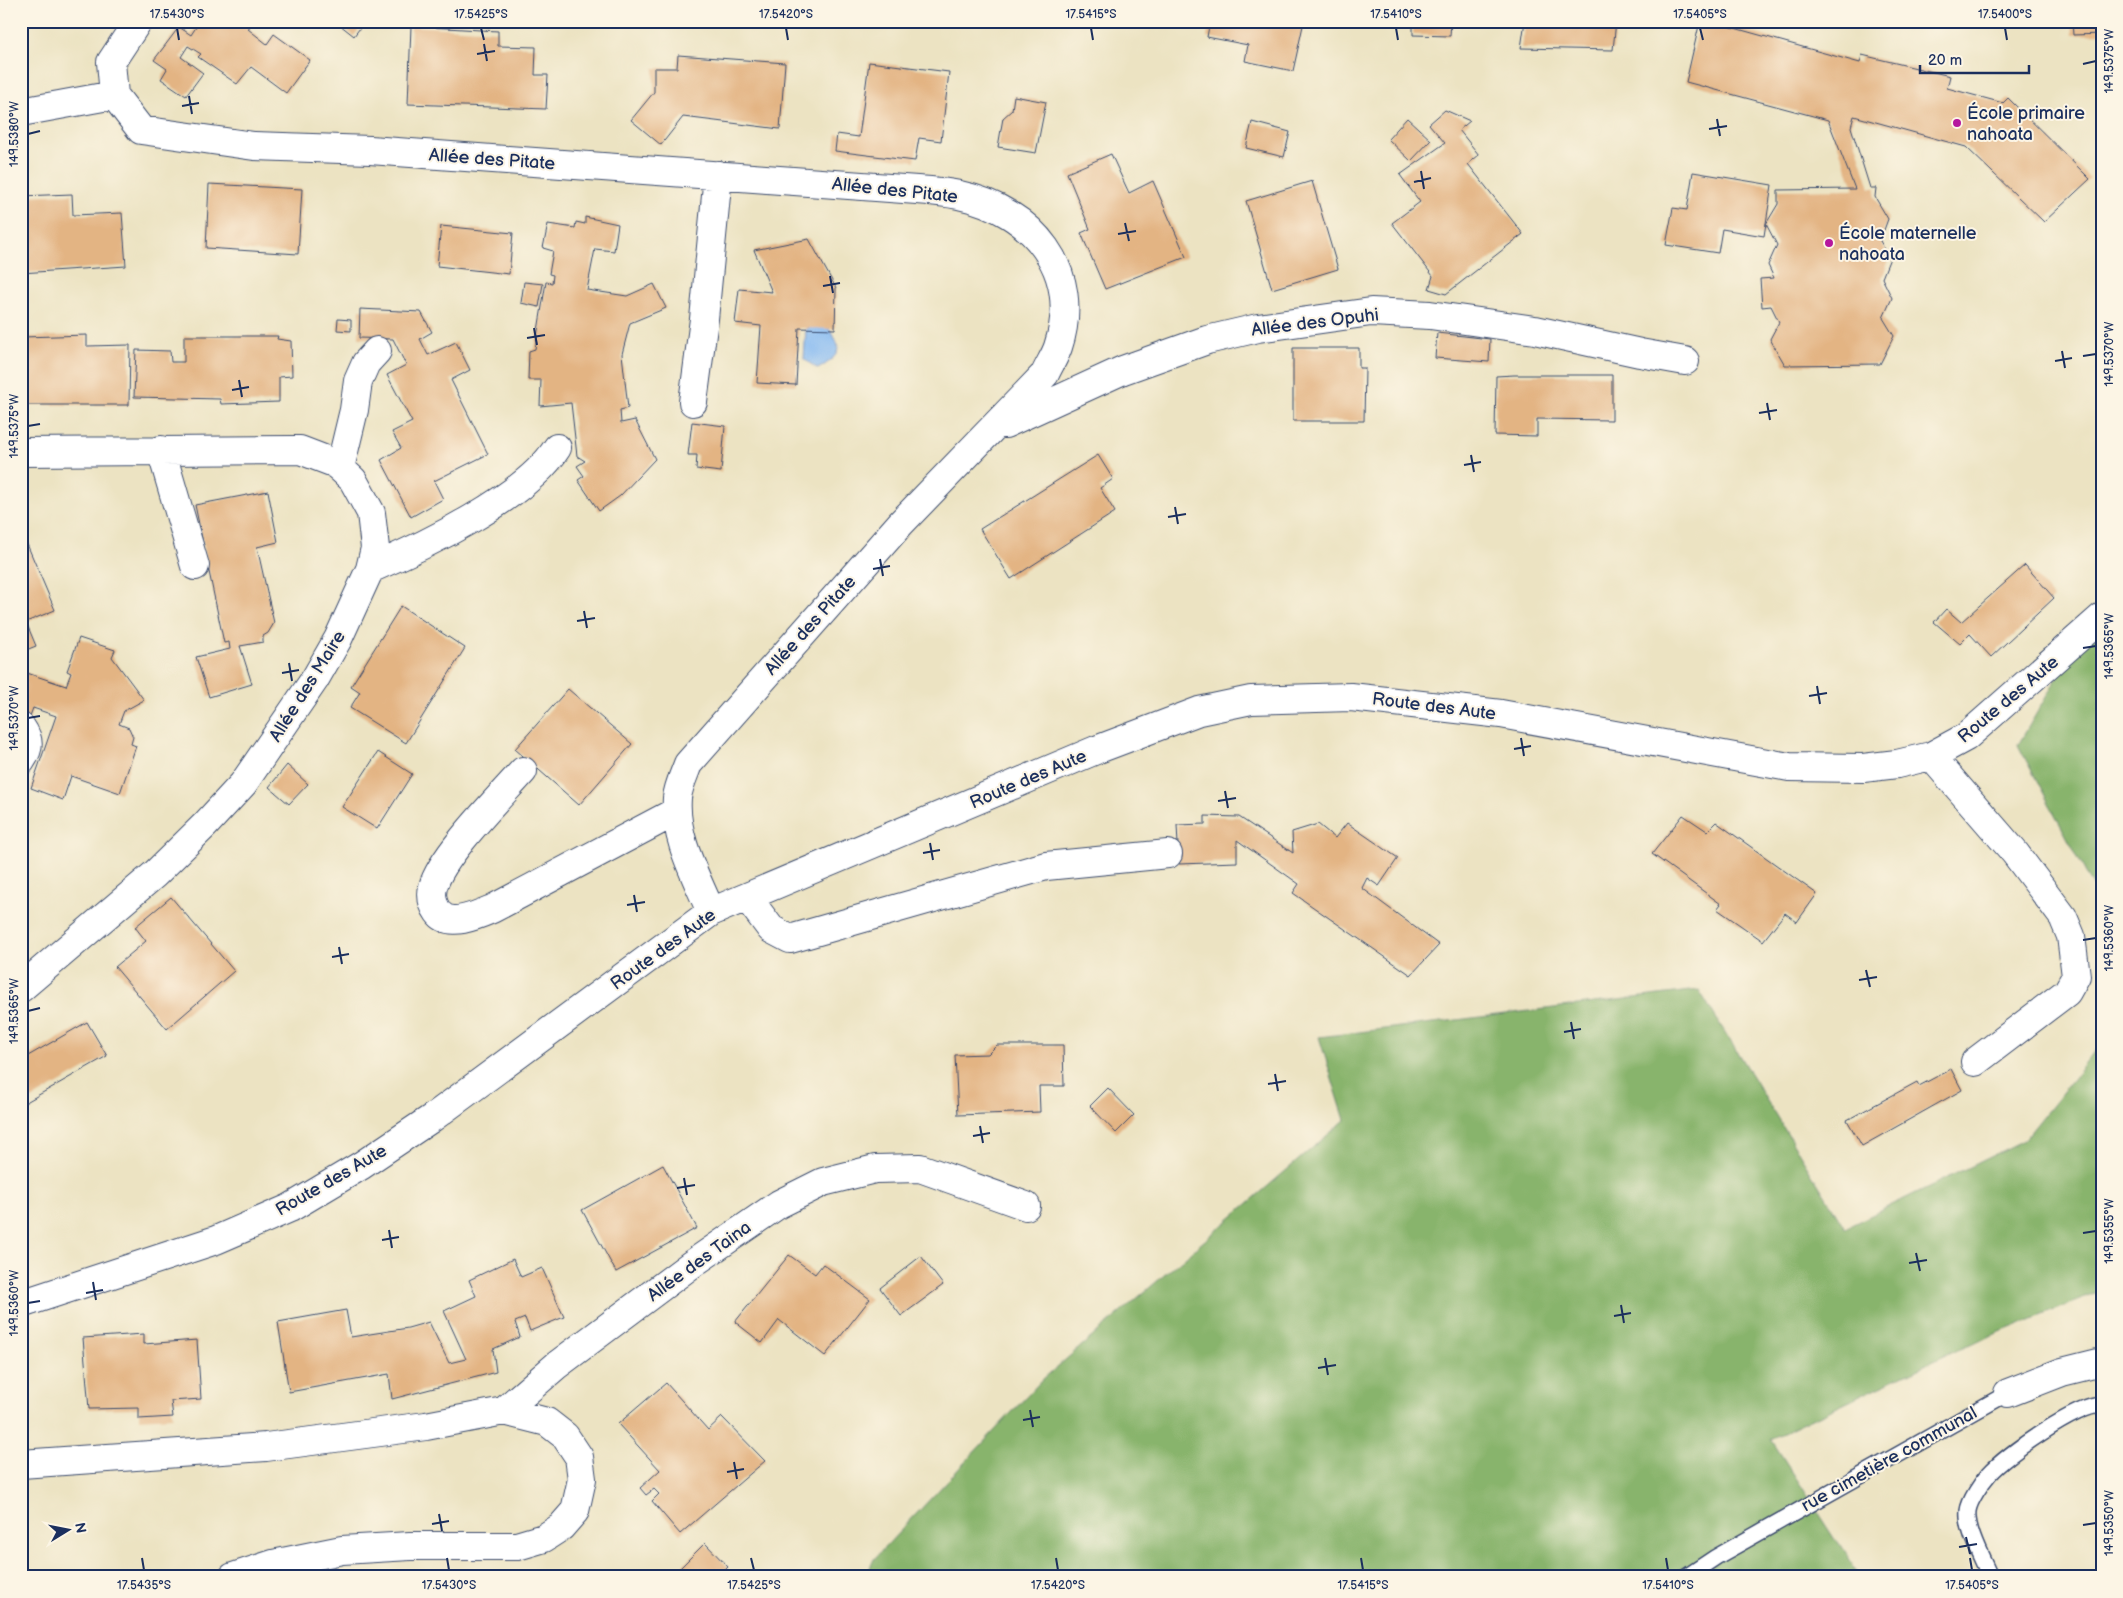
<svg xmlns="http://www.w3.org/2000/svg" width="2123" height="1598" viewBox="0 0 2123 1598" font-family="'Balsamiq Sans',sans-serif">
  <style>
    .forest { fill: #88b46c; stroke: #527265 }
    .water { fill: #84b9f3; stroke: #5074a8 }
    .building { fill: #e3b483 }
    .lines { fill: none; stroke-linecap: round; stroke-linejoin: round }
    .lane-casing { stroke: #3a4a6d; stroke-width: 18 }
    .street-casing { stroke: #3a4a6d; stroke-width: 30 }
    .lane { stroke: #fff; stroke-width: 15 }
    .street { stroke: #fff; stroke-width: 28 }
    .ticks { fill: none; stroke: #1b2f5e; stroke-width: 2 }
    .poi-dot { fill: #b5179e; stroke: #fcf5e5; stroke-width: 2 }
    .labels { text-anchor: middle; stroke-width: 4; stroke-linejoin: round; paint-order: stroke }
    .poi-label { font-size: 18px; fill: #1b2f5e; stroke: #fcf5e5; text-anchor: start }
    .street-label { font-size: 18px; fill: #1b2f5e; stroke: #fcf5e5 }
    .neatline { fill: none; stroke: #1b2f5e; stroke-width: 2 }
    .ticks-label { font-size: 12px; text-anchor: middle; fill: #1b2f5e }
  </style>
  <rect width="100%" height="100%" fill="#fcf5e5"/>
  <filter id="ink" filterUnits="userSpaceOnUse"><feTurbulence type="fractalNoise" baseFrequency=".02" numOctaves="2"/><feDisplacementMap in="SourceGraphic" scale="10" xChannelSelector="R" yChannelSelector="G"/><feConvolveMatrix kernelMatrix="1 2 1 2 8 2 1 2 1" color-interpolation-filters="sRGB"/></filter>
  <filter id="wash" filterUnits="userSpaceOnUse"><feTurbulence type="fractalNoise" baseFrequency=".0096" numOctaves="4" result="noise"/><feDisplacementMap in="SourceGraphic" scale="20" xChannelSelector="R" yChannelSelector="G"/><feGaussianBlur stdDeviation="1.12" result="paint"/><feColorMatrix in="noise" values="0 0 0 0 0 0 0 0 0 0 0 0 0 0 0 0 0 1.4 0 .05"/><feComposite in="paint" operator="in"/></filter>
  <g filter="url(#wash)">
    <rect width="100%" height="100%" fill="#ece3c2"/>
    <path class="forest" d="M2102,601V903L2018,745Z
      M1699,990L1845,1228L2024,1140L2102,1043V1291L1958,1349L1771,1439L1860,1577H866L874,1559L1043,1379L1345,1120L1319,1037Z"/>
    <path class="water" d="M824,323C842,345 845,353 818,369L804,359L806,329Z"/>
    <g id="blocks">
      <path class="building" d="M200,21H253L248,29L267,44L274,34L310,60L286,93L251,67L237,84L198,57L201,54L188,46L181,57L203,73L186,96L161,79L167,69L154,60L179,27L191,35Z
        M335,21H365L354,36Z
        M1210,21H1304L1293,71L1245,61L1248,45L1207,37Z
        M1413,21H1451L1450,36L1413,35Z
        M1525,21H1616L1613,50L1521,48Z
        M1700,21H1720V24L1860,63L1862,55L1950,76L1947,88L2003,103L2008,98L2090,179L2044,222L1966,147L1854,116L1851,127L1870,188H1876L1875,197L1888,219L1880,241L1890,258L1882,278L1892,298L1883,318L1894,336L1880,364L1785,365L1770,339L1779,322L1771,306L1762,307L1760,279L1774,278L1768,265L1777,245L1766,224L1778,204V190L1855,189L1828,120L1686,82Z
        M2072,21H2102V34L2073,35Z
        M411,26L498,31V46L536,47L535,75H548L546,109L408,104Z
        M678,55L785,63L780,129L683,117L661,145L631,120L654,92V68H677Z
        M869,62L949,72L941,141L919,138L915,161L835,151L837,134L859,137Z
        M1014,96L1046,102L1036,153L998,147L1003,118L1012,110Z
        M1445,110L1470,121L1459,130L1479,155L1468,164L1523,234L1446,294L1429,289L1433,276L1392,223L1420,202L1400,175L1445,143L1429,124Z
        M1407,118L1431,140L1411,161L1388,139Z
        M1252,122L1290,132L1284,157L1246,148Z
        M1111,154L1129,193L1153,181L1186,257L1105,289L1081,233L1090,229L1067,173Z
        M1693,172L1772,185L1764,236L1722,229L1718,253L1666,245L1673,208L1687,210Z
        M1312,181L1338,269L1272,289L1246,201Z
        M209,184L302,189L298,254L206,248Z
        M72,194L73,215L122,213L126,266L21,273V196Z
        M585,217L618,224L614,251L595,249L587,290L627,296L654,284L666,308L630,323L622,354L628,408L620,410L621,423L635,420L655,459L620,496L599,511L578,480L584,476L577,466L585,461L577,456L571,403L540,406L541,380H528L529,351L535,349L546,282L552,283L553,275L549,274L553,251L543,248L548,224L575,228L576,222L585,224Z
        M441,226L513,233L509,274L437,266Z
        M809,239L836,288L835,329L799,328L796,385L757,383L761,326L735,323L739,289L772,292L754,250Z
        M524,282L543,284L539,307L521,303Z
        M360,309L421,312L432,332L420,339L428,355L456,342L470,370L451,380L488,454L434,481L443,499L411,517L381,460L401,448L392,432L412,422L387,375L406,365L393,339L359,338Z
        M338,319L351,320V331L337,330Z
        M21,320H23V337L87,335V346L130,345L129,405H21Z
        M1437,333L1490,339L1489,362L1435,358Z
        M184,336H278L277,339L291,341L292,376L279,377V402L221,404L220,399L134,397L136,350L170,351L171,362H184Z
        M1293,348H1359V368H1365L1364,421H1293Z
        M1514,375H1612V420L1537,419V436L1495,435L1496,376Z
        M692,422L725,426L721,472L696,469L697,455H688Z
        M1098,455L1113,479L1100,488L1115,512L1011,579L980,529Z
        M268,491L278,542L257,547L274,623L268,633L263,636V642L240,646L252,684L209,697L196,657L230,649L229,642L224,643L195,505Z
        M21,530L55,610L26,622L36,646L21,652Z
        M2025,565L2054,598L1991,657L1970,634L1960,644L1934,622L1946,609L1961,622Z
        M401,606L465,648L406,743L350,708L360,692L351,686Z
        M79,638L115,650L112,657L144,700L124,711L119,724L129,728L133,737L131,744L136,746L120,793L71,776L63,800L31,788L56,716L33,708L27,724L21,722V671L66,686L71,673L67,671Z
        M568,689L632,744L579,805L515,749Z
        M378,752L412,774L377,829L342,807Z
        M287,765L308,784L289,804L269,787Z
        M1683,815L1707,831L1716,822L1817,894L1797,922L1785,913L1763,941L1717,909L1721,904L1652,854Z
        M1205,816L1239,817L1293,853L1292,832L1318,824L1335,838L1347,823L1398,858L1379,886L1367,878L1362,888L1439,945L1411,975L1293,893L1299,884L1237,840V862L1179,864L1177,825L1205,824Z
        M171,897L234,971L167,1029L115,967L146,941L135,927Z
        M87,1022L107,1056L21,1105V1060Z
        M997,1045H1063L1064,1086H1039L1040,1112L958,1115L955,1055L988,1054Z
        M1951,1069L1962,1090L1862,1146L1847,1120L1917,1082L1919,1086Z
        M1108,1088L1134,1115L1116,1133L1090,1106Z
        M663,1165L697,1228L616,1272L582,1210Z
        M789,1255L815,1274L823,1264L870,1299L825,1356L779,1320L762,1343L735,1322Z
        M921,1256L943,1285L901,1316L880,1288Z
        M513,1259L521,1277L542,1268L564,1317L530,1331L525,1318L515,1322L520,1337L493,1349L496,1372L392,1399L389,1374L289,1392L278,1322L346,1310L351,1337L408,1328L429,1322L449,1363L466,1359L444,1311L476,1296L469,1280Z
        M144,1334V1344L197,1340L201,1399L171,1401L173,1417L139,1419V1408L89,1409L83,1338Z
        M666,1383L708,1430L722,1417L765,1461L680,1534L652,1501L659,1494L654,1489L646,1495L640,1488L660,1470L618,1424Z
        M705,1543L728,1567L718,1577H671Z"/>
    </g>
  </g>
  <g filter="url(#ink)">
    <use href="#blocks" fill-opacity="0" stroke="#3a4a6d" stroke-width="1"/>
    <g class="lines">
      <g class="lane-casing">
        <path id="lane" d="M1686,1577L1716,1557L2008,1393
          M1990,1577C1983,1560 1966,1530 1968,1511C1969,1501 1982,1482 1989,1474C2006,1455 2076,1405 2102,1405"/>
      </g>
      <g class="street-casing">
        <path id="street" d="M114,95L111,62L138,21
          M21,112L114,95L141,130L254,146L370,150L917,190C931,191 945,192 959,195C1032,210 1083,271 1058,347C1055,356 1049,365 1045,374L901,523L688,764C684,775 678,787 677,798C674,838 696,876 711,912
          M693,402L704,319L718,175
          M1005,424L1123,370L1207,340L1258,328L1371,312L1430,315L1535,330L1640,353L1685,361
          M161,450L195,566
          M21,452L300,450L334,463L340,468L353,480L371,513L375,548L370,569L338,639L315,679L243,784L205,825L155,874L21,988
          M340,468L354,410L358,381L366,363L377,351
          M370,569C424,546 525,498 557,448
          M21,727C30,740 30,748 21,761
          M1931,756L2015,853L2063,917L2071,936L2076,976L2067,992L1975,1062
          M523,771C500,797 441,856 433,887C431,896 432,904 438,912C449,928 478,915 492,909L677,811
          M747,897L771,929L790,939L1046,866L1168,854
          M21,1304L216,1240L290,1208L362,1165L432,1118L711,912L1096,750L1199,711L1251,700L1351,697L1501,714L1789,767L1863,768L1897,764L1931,756L1966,737L2102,617
          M2008,1393L2062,1372L2102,1362
          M504,1411L557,1365L692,1264L779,1204L823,1182L875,1169L920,1168L1026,1206
          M21,1464L266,1447L426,1426L504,1411L547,1422L565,1436L579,1457L582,1479L575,1511L561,1527L544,1538L517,1546H410L342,1550L273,1564L233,1577"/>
      </g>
      <use href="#lane" class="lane"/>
      <use href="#street" class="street"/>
    </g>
  </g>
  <path class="ticks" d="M177,28L179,40M481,28L484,40M786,28L788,40M1091,28L1093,40M1396,28L1398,40M1700,28L1703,40M2005,28L2007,40M484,44L487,61M477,54L495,51M2083,64L2096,61M189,96L192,114M182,106L199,103M1717,119L1720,136M1709,129L1727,126M28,134L40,131M1421,171L1424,189M1414,182L1431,178M1125,223L1129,241M1118,234L1136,231M830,276L833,293M823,286L840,283M534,328L537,345M527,338L545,335M2062,351L2065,368M2083,356L2096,354M2055,361L2072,358M239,380L242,397M232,390L249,387M1767,403L1770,420M1759,413L1777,410M28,426L40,424M1471,455L1474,472M1464,465L1481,462M1175,507L1178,524M1168,517L1186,514M880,559L883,576M873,569L890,566M584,611L587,628M577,621L595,618M2083,648L2096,646M289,663L292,681M282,673L299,670M1817,686L1820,704M1809,696L1827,693M28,718L40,716M1521,738L1524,756M1514,749L1531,746M1225,791L1228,808M1218,801L1236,798M930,843L933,860M923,853L940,850M634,895L637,912M627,905L645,902M2083,940L2096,938M339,947L342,964M332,957L349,954M1866,970L1870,987M1859,980L1877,977M28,1011L40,1008M1571,1022L1574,1039M1564,1032L1581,1029M1275,1074L1278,1091M1268,1084L1286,1081M980,1126L983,1143M973,1136L990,1133M684,1178L687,1195M677,1188L695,1185M389,1230L392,1248M2083,1233L2096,1231M382,1240L399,1237M1916,1253L1920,1271M1909,1263L1927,1260M93,1282L96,1300M86,1293L103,1290M28,1303L40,1301M1621,1305L1624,1323M1614,1316L1631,1313M1325,1358L1328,1375M1318,1368L1336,1365M1030,1410L1033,1427M1023,1420L1040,1417M734,1462L737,1479M727,1472L744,1469M439,1514L442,1531M432,1524L449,1521M2083,1525L2096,1523M1966,1537L1970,1554M1959,1547L1977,1544M142,1558L144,1570M447,1558L449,1570M751,1558L754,1570M1056,1558L1058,1570M1361,1558L1363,1570M1666,1558L1668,1570M1970,1558L1972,1570"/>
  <g class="poi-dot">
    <circle cx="1957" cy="123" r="5"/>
    <circle cx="1829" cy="243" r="5"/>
  </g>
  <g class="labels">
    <g class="poi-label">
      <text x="1967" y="119">École primaire<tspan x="1967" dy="21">nahoata</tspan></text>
      <text x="1839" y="239">École maternelle<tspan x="1839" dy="21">nahoata</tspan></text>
    </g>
    <g class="street-label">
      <text transform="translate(492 159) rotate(4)" y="6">Allée des Pitate</text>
      <text transform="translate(895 190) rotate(6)" y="6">Allée des Pitate</text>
      <text transform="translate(1315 322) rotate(-7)" y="6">Allée des Opuhi</text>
      <text transform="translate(810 625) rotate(-48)" y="6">Allée des Pitate</text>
      <text transform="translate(307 686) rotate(-58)" y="6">Allée des Maire</text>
      <text transform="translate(2008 699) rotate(-40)" y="6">Route des Aute</text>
      <text transform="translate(1434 706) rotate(7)" y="6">Route des Aute</text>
      <text transform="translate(1028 779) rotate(-23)" y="6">Route des Aute</text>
      <text transform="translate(663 949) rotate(-36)" y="6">Route des Aute</text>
      <text transform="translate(331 1180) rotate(-30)" y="6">Route des Aute</text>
      <text transform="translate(699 1261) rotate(-36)" y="6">Allée des Taina</text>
      <text transform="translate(1889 1459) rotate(-29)" y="6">rue cimetière communal</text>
    </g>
  </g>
  <rect width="2123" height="1598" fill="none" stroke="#fcf5e5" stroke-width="55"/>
  <g transform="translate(68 1530) rotate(80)" stroke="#fcf5e5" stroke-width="4" paint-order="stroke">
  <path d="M0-4L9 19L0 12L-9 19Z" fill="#1b2f5e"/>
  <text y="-8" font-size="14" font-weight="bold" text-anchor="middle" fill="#1b2f5e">N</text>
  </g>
  <path d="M1920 65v8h109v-8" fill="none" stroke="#1b2f5e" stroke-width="2.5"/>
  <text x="1928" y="65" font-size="15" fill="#1b2f5e" stroke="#fcf5e5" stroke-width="4" paint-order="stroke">20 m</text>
  <rect x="28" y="28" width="2068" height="1542" class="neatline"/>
  <g class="ticks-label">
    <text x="177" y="18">17.5430°S</text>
    <text x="481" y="18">17.5425°S</text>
    <text x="786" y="18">17.5420°S</text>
    <text x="1091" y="18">17.5415°S</text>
    <text x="1396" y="18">17.5410°S</text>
    <text x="1700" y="18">17.5405°S</text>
    <text x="2005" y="18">17.5400°S</text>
    <text transform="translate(2109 61) rotate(-90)" y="4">149.5375°W</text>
    <text transform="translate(14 134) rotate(-90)" y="4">149.5380°W</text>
    <text transform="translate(2109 354) rotate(-90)" y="4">149.5370°W</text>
    <text transform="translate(14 426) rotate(-90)" y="4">149.5375°W</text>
    <text transform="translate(2109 646) rotate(-90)" y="4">149.5365°W</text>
    <text transform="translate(14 718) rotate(-90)" y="4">149.5370°W</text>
    <text transform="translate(2109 938) rotate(-90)" y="4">149.5360°W</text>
    <text transform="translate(14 1011) rotate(-90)" y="4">149.5365°W</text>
    <text transform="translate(2109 1231) rotate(-90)" y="4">149.5355°W</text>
    <text transform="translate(14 1303) rotate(-90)" y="4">149.5360°W</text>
    <text transform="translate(2109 1523) rotate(-90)" y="4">149.5350°W</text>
    <text x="144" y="1589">17.5435°S</text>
    <text x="449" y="1589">17.5430°S</text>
    <text x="754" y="1589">17.5425°S</text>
    <text x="1058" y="1589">17.5420°S</text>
    <text x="1363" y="1589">17.5415°S</text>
    <text x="1668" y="1589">17.5410°S</text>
    <text x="1972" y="1589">17.5405°S</text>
  </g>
</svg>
